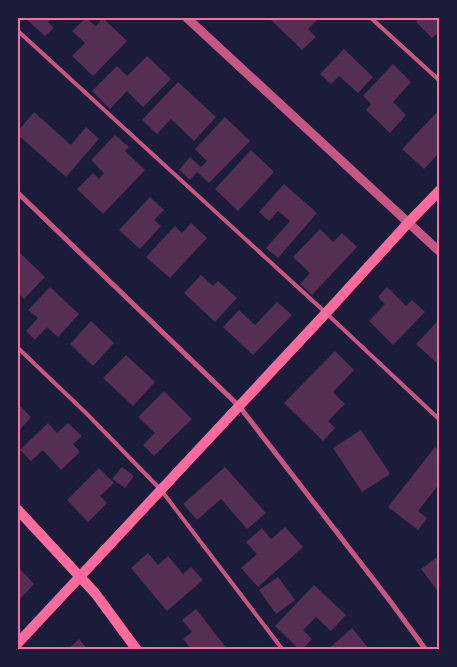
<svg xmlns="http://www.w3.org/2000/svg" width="457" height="667" viewBox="0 0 457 667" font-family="'Playfair Display',serif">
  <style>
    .building { fill: #542f53 }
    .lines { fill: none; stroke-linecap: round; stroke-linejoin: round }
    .service { stroke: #c65784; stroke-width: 4 }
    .minor { stroke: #c65784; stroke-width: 5 }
    .tertiary { stroke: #c65784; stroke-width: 9 }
    .secondary { stroke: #ff6b9d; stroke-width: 10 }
    .neatline { fill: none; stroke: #ff6b9d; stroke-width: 2 }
  </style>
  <rect width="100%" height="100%" fill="#1b1b3a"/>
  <path class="building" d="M25,18H52L48,22L54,28L45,36Z
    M86,18L96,26L103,18L127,41L93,76L72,56L85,43L72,31Z
    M269,18H319L308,29L316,37L302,50Z
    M420,18H440V31L432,38L416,22Z
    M344,49L373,77L358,93L339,76L331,84L320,74Z
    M147,56L171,79L143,107L127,91L110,109L92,91L117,66L127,76Z
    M393,64L411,82L393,102L406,115L390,133L366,110L371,104L363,96Z
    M178,82L216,117L194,141L171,119L157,134L142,120Z
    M440,109V152L424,169L402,149Z
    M34,112L71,145L86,127L99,139L66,177L18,135V131Z
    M225,117L250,141L209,183L197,172L190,180L179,170L190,157L201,167L207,161L195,149Z
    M115,135L129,147L125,151L145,170L103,214L77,189L93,173L99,179L104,173L91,160Z
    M251,150L274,172L238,211L215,189Z
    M284,184L317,213L278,258L266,248L290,221L278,211L269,221L259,212Z
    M150,197L164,210L154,220L161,226L140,249L119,230Z
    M191,223L207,238L170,278L146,257L175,226L182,233Z
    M320,229L333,242L342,233L357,247L312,295L300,284L310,273L293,257Z
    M18,251L45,277L24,299L18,293Z
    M201,275L213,286L218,281L237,298L215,322L184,293Z
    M50,287L79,314L58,337L47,327L35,340L26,331L38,318L28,310Z
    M387,287L406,306L412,300L425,312L393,345L369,321L385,304L378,297Z
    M277,302L292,315L253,355L223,327L239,310L255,325Z
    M91,321L114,343L93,366L70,344Z
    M437,322L440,324V366L416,344Z
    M335,351L354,370L333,392L345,404L328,421L335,428L323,441L284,403Z
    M126,355L155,382L133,406L103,378Z
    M164,391L192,419L154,456L143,445L155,433L138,417Z
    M18,404L31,417L18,432Z
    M48,423L57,433L68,423L82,436L73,444L80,452L61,470L43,450L31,461L20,450Z
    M361,430L390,474L362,492L333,448Z
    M435,447L440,451V483L418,511L427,518L418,530L388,507Z
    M122,467L134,476L125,488L112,479Z
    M225,467L266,513L247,529L221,499L197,520L183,504Z
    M99,468L114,483L100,496L107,503L88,522L67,500Z
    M285,527L303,547L258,587L241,568L257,554L246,542L262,528L271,539Z
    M148,553L158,565L168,556L183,574L191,567L203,580L167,611L131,568Z
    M440,555V594L421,569Z
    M18,567L34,584L18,601Z
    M278,577L295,600L276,614L259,590Z
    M314,585L346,615L331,631L316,617L303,630L312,639L302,650H300L275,626Z
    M196,609L228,650H192L183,639L192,632L182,620Z
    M352,628L370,650H327Z
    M79,639L88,650H67Z"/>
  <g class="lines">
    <path class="service" d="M371,18L440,81
      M18,31L326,313L440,420
      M18,348L87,414L161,490L283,650"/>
    <path class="minor" d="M18,193L239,406L387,597L426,650"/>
    <path class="tertiary" d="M187,18L440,252"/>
    <path class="secondary" d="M18,510L95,593L137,650
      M18,643L326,313L408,223L440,190"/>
  </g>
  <rect width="457" height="667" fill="none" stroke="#1b1b3a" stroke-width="38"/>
  <rect x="19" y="19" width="419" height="629" class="neatline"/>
</svg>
